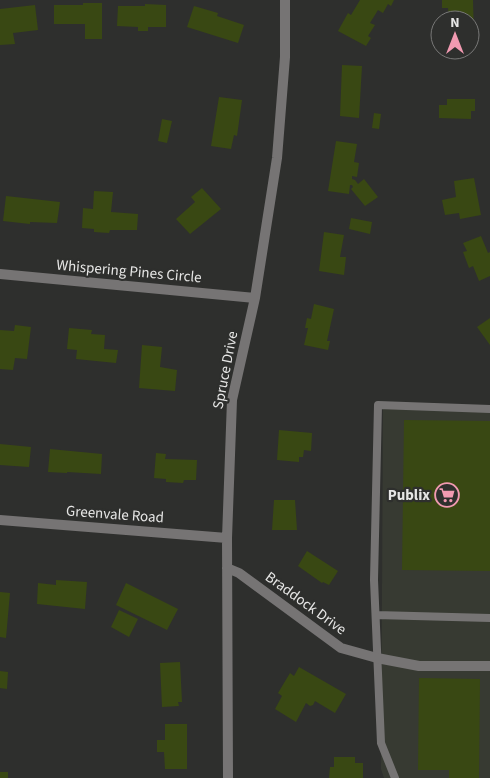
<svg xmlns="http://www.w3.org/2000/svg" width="490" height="778" viewBox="0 0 490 778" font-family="'Source Sans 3',sans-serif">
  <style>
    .built { fill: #373a32 }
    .building { fill: #394813 }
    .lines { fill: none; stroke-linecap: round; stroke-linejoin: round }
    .service { stroke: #767474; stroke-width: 8 }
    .minor { stroke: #767474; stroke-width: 10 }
    .labels { text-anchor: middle; stroke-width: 4.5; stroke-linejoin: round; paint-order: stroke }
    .street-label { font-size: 15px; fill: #e6e6e5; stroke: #2e2f2d }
    .poi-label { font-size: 15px; font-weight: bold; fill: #e6e6e5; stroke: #2e2f2d; text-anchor: end }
  </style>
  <rect width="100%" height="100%" fill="#2e2f2d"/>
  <path class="built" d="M490,408V778H384L381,769L383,409Z"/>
  <path class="building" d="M360,0H394L391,6L388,4L383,13L378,10L370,23L375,25L368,36L371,38L366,46L338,31L348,13L351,15Z
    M442,0H473L474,37H470V20H449L448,8H442Z
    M83,3H102V39H85V24H54V5H83Z
    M145,4L166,5V27H148V31H138V27L117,26L118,6H145Z
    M35,5L38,30L13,33L15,44L0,45V9Z
    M194,6L218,13L217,16L244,25L238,43L187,27Z
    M342,65L362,66L359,118L340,116Z
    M219,97L242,100L237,136L234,135L231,149L211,146Z
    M447,99H475V111H471V119L439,118V105H447Z
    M374,113L381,114L379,129L372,128Z
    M162,119L172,121L167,143L158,141Z
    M336,141L357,144L354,162L359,163L357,177L352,176V179L355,180L358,184L364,179L378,197L365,206L351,189L353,187L352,185H350L349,194L328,191Z
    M474,178L481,215L460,219L459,213L445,215L442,200L456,197L454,181Z
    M202,188L221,209L190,234L176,219L195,202L191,197Z
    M94,191L113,192L111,212L138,214L137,230H110L109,233L94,232V229L82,228L83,208L93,209Z
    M6,196L60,202L57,223L30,222V224L3,221Z
    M351,218L372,222L370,234L349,229Z
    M324,232L344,235L340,257H346L344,275L319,271Z
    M481,236L488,253L490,252V276L479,281L473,266L469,268L463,252L467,251L463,243Z
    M314,304L334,309L327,341H330L328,350L304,345L308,328H305L307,318L311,319Z
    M490,318V345L477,327Z
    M15,325L31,327L27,359L15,358L13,370L0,369V330L14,331Z
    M69,328L92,330L91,334L105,335L104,349L118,350L116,363L76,359L77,350L67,349Z
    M142,345L162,347L160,367L177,370L175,391L139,388Z
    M404,420L490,421V571L402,570Z
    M279,430L312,433L311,451L304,450L303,457H299V462L277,460Z
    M0,444L31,447L29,467L0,465Z
    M50,449L102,454L101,474L67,472V473L48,472Z
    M156,453L166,454L165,459L197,460L196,480H184L183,483L166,482V479L154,478Z
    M274,500H295L297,530H272Z
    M307,551L338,571L329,585L323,582L322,583L298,566Z
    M56,580L87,582L85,609L37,604L38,583L56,585Z
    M126,583L178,609L167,630L116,605Z
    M0,592L10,593L6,638L0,637Z
    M119,610L138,619L129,637L111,627Z
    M180,662L182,702H178L179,706L162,707L160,663Z
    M299,667L346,694L335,713L315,701L313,705L310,706L306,703L296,722L275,709L282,696L278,693L290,673L294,676Z
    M0,671L8,672L7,689L0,688Z
    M419,678L480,679L479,778H449V770H418Z
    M165,724H187V769H165L164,752H157V740H165Z
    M334,757H355V763H363V778H329L330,767H334Z
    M0,772H8V778H0Z"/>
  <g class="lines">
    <path class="service" d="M376,615L490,618
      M395,778L381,743L374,580L378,405L490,409"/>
    <path class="minor" d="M0,274L255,298
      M0,520L227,538
      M227,568L239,573L341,648L377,658L419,666H490
      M228,778L227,538L232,400L255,298L277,158L285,57V0"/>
  </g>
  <defs>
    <g id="supermarket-ring" transform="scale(1.25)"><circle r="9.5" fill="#2e2f2d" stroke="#f19ab1" stroke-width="1.5"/><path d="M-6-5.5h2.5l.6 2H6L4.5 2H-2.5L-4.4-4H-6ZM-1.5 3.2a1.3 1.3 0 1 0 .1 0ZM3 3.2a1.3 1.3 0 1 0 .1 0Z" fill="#f19ab1"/></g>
  </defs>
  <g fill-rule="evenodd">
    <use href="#supermarket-ring" x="447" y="495"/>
  </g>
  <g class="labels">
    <g class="street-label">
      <text transform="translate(129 271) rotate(5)" y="5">Whispering Pines Circle</text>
      <text transform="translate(225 370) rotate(-79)" y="5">Spruce Drive</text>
      <text transform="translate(115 514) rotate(4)" y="5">Greenvale Road</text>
      <text transform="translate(306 603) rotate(36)" y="5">Braddock Drive</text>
    </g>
    <g class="poi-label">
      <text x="430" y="500">Publix</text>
    </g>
  </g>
  <g transform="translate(455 35)"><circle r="24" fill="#2e2f2d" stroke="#787877"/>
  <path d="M0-4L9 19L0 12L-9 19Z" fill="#f19ab1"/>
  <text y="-8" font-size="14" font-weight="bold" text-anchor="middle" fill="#e6e6e5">N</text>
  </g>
</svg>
